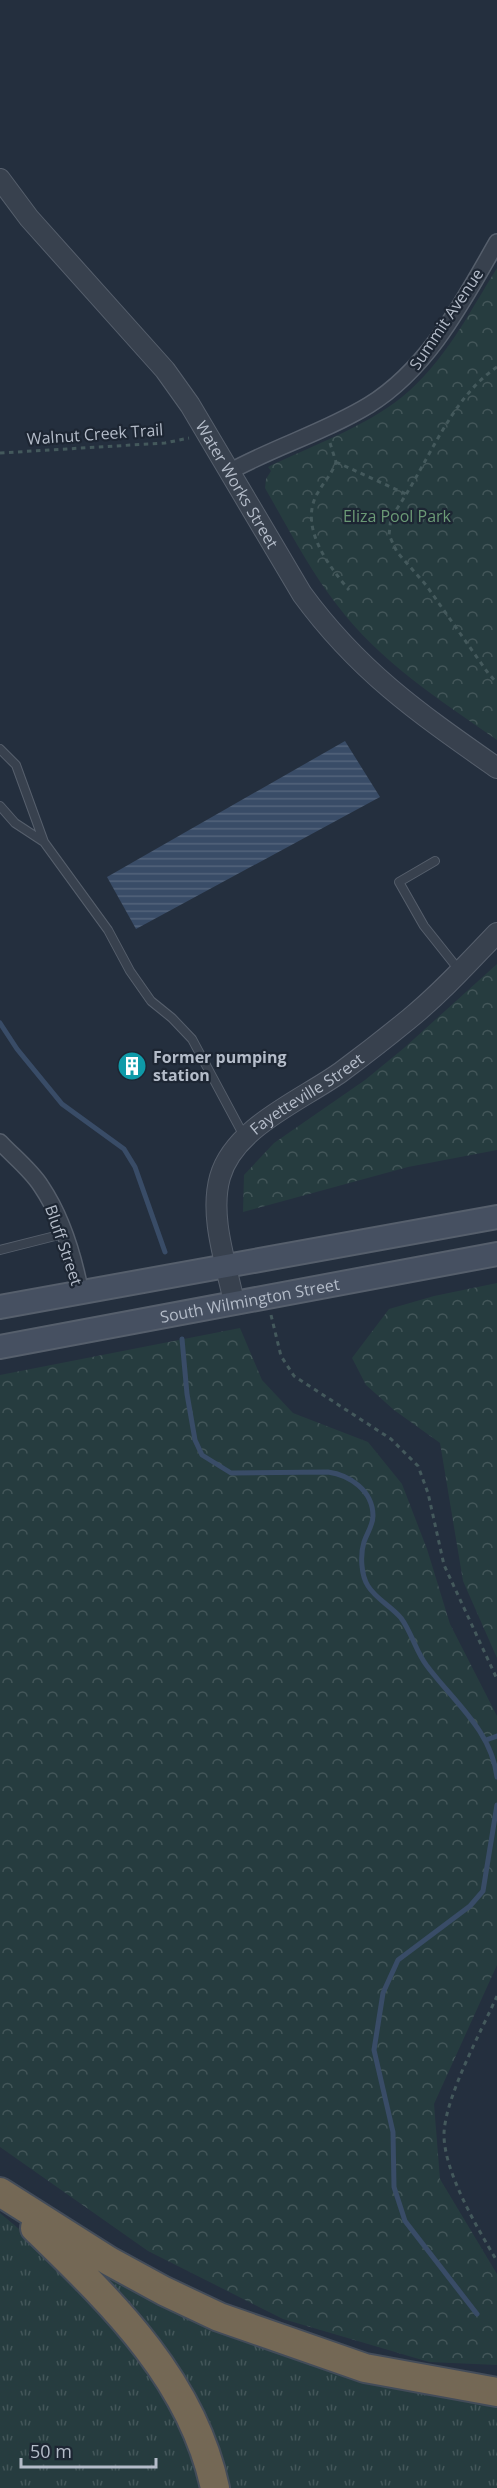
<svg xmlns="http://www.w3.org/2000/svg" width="497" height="2488" viewBox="0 0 497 2488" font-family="'Open Sans',sans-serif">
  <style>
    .grass { fill: url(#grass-tufts) }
    .forest { fill: url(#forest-crowns) }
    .water { fill: url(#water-rules) }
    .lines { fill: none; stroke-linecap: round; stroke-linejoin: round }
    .stream { stroke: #394c67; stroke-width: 5 }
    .service-casing { stroke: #565f6c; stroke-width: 10 }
    .minor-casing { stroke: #565f6c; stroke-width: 18 }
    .tertiary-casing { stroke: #565f6c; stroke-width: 22 }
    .secondary-casing { stroke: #565f6c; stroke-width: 26 }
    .motorway-casing { stroke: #434c59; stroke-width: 32 }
    .path { stroke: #44595c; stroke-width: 3; stroke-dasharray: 4.5 4.5; stroke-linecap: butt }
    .service { stroke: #38414e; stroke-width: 8 }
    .minor { stroke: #38414e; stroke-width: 15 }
    .tertiary { stroke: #38414e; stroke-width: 20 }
    .secondary { stroke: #465061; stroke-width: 22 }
    .motorway { stroke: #746855; stroke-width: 28 }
    .labels { text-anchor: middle; stroke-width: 4.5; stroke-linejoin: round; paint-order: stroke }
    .street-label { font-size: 16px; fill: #b4bcc9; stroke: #1d2633 }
    .park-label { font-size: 16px; fill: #6b9a76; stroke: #1d2633 }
    .poi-label { font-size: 16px; font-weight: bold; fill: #b4bcc9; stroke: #1d2633; text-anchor: start }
  </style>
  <defs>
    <pattern id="grass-tufts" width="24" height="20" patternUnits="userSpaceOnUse" patternTransform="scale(1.5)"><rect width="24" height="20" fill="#263c3f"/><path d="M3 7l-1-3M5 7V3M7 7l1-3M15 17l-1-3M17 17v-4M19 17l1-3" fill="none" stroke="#435659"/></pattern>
    <pattern id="forest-crowns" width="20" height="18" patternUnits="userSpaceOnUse" patternTransform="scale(1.5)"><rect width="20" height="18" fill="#263c3f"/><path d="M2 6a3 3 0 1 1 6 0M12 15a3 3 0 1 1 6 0" fill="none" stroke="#435659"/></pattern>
    <pattern id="water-rules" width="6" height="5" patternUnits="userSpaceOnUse" patternTransform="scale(1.5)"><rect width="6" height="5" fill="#394c67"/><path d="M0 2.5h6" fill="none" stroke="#53647b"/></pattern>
  </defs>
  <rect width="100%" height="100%" fill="#242f3e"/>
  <path class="grass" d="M0,2213L37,2244L163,2383L205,2488H0Z
    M111,2273L338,2373L471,2403L497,2405V2488H229L205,2422L106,2281Z"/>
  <path class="forest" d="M497,268V740C440,700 380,662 337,605C309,569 288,528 265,488L266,479L271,471L268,467C311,446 365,427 402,397C444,363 469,313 497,268Z
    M497,964V1150L408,1167L243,1212L244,1175L274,1143L365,1080L404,1048Z
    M497,1283V1658L463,1581L440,1443L394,1410L366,1385L352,1358L389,1309L434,1296Z
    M240,1328L262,1380L293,1413L368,1442L402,1484L427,1549L450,1624L497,1716V1965L434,2104L440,2179L497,2274V2365L429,2362L283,2319L148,2251L0,2147V1375Z"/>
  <path class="water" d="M345,741L380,797L136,929L107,877Z"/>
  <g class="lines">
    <path class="stream" d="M0,1023L17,1049L62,1104L124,1149L135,1167L165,1252
      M182,1339L187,1394L195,1440L202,1455L231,1473L328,1472C349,1475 373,1490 373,1516C373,1525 367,1533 364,1542C360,1555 361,1575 368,1586C376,1599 391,1606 401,1618C412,1633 416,1652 427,1666C454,1702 491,1730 497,1777
      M486,1740L497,1736
      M477,2314L405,2221L394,2187L393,2132L374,2050L383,1993L398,1960L470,1906L483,1891L497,1805"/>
    <g class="service-casing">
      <path id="service" d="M0,749L16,765L44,842L108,930L130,971L151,1001L172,1018L192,1039L244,1136
        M0,806L15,823L44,842
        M435,861L399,882L424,926L459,970
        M0,1250L63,1234"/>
    </g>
    <g class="minor-casing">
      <path id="minor" d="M229,472C274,447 325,432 369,405C429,368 463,301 497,242
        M0,1142C13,1156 31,1170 41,1186C62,1217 74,1257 81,1294"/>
    </g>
    <g class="tertiary-casing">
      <g id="tertiary">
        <path id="s1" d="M0,179L29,218L165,370L190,405L302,594C359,672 420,714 497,768"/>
        <path id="s2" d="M234,1302C226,1263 209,1216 220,1177C234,1127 302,1100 341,1072C364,1055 387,1037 409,1019C441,993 469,962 497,933"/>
      </g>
    </g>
    <g class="secondary-casing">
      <g id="secondary">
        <path d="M0,1307L497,1217"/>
        <path id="s3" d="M0,1347L497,1254"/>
      </g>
    </g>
    <g class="motorway-casing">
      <path id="motorway" d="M0,2192L109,2261L164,2291L219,2317L365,2368L497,2392
        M35,2228C112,2303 192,2379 215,2488"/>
    </g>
    <path class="path" d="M497,367C448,400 426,470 391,517L389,535L397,552L426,585L488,673L497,683
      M330,443L336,462C332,474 323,483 317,494C299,527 328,565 349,590
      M0,453L165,443L189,438
      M336,462L406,494
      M271,1315L281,1356L294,1376L391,1439L418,1466L428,1493L444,1565L497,1679
      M497,1996C481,2032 446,2095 444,2133C443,2171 478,2229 497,2261"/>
    <use href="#service" class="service"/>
    <use href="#minor" class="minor"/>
    <use href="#tertiary" class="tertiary"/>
    <use href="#secondary" class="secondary"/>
    <use href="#motorway" class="motorway"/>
  </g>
  <defs>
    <g id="building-disc" transform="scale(1.5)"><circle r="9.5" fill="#0f9aa8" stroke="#1d2633"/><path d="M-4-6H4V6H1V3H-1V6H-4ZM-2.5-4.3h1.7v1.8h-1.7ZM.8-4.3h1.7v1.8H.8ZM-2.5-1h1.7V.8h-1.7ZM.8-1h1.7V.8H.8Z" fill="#fff"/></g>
  </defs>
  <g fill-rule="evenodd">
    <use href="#building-disc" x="132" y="1066"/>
  </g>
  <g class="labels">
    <g class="street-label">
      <text transform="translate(446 319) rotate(-56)" y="6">Summit Avenue</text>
      <text transform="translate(95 434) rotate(-4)" y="6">Walnut Creek Trail</text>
      <text dy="6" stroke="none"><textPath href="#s1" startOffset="388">Water Works Street</textPath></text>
      <text dy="6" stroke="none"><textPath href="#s2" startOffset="250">Fayetteville Street</textPath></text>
      <text transform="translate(64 1245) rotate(71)" y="6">Bluff Street</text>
      <text dy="6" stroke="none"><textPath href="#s3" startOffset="254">South Wilmington Street</textPath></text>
    </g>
    <g class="park-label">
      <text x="397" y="522">Eliza Pool Park</text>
    </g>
    <g class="poi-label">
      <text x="153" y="1063">Former pumping<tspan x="153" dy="18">station</tspan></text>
    </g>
  </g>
  <path d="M21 2458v9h135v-9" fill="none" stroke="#b4bcc9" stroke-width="3"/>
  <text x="30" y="2458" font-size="18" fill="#b4bcc9" stroke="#1d2633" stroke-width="4.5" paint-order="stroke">50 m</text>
</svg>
